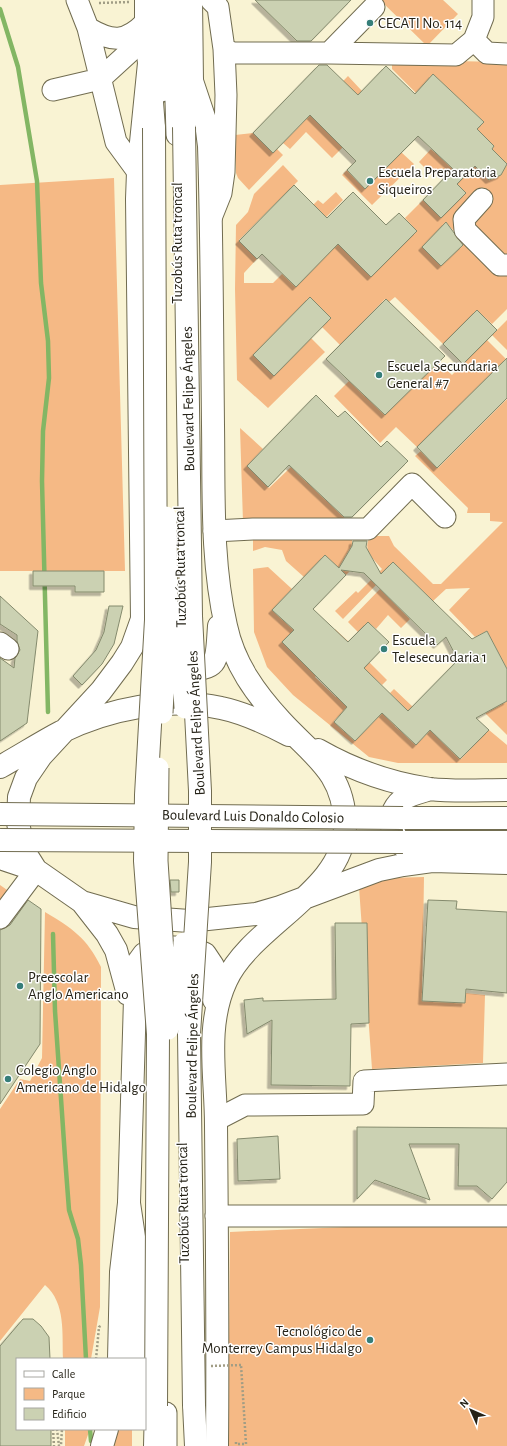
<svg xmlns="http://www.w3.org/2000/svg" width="507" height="1446" viewBox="0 0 507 1446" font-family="'Alegreya Sans',sans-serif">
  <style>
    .green { fill: #f5b985; fill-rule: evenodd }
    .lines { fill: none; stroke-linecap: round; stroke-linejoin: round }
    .stream { stroke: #83b664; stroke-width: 4.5 }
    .building { fill: #cbd1b2; stroke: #848a6d; fill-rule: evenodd; filter: url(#shadow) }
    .minor-casing { stroke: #716c50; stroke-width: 23 }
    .major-casing { stroke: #716c50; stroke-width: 24 }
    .highway-casing { stroke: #716c50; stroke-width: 24 }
    .path { stroke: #a19d85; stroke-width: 2.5; stroke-dasharray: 2 2; stroke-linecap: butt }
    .minor { stroke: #fff; stroke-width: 21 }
    .major { stroke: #fff; stroke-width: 22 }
    .highway { stroke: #fff; stroke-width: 22 }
    .minor-bridge-casing { stroke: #716c50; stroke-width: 23; stroke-linecap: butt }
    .major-bridge-casing { stroke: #716c50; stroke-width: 24; stroke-linecap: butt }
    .highway-bridge-casing { stroke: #716c50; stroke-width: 24; stroke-linecap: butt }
    .path-bridge { stroke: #a19d85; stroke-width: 2.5; stroke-dasharray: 2 2; stroke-linecap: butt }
    .minor-bridge { stroke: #fff; stroke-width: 21 }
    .major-bridge { stroke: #fff; stroke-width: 22 }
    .highway-bridge { stroke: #fff; stroke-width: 22 }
    .poi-dot { fill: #367e79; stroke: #fff; stroke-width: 1.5 }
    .labels { text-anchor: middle; stroke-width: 3; stroke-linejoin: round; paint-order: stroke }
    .poi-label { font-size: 15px; fill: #252217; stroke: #fff; text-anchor: start }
    .street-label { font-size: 15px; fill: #252217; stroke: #fff }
  </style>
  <defs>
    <filter id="shadow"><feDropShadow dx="-3.5" dy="3.5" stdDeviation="0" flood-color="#0004"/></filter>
  </defs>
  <rect width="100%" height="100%" fill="#f9f3d3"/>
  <path class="green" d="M380,0H443L458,14L427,46Z
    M392,60L507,62V309L492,324L477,310L443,344L395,297L389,302L385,299L340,345L322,327L331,318L310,297L253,355L274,376L311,338L325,352L268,408L237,380L235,289L236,225L248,212L254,194L283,165L298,181L239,240L257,259L244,273V283H273L283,273L353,229L368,243L353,259L371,277L417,231L405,218L423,200L441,218L466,193L442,168L433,176L419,162L431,149L446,162L484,122L433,75L416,93L392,69ZM478,169L501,175L489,180ZM446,223L465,242L441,266L422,247Z
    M348,76L362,91L325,129L343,147L332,158L306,132L290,149L283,143Z
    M253,133L273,153L277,149L283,155L249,190L238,178L236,173L235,135Z
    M401,152L414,164L372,205L342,175L347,170L365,189Z
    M114,178L125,571H0V185Z
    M336,192L343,200L278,266L301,217L318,200L323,204Z
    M507,320V350L492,335Z
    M409,321L424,335L364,394L385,415L438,362L452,375L487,340L506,359L417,447L396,427L380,443L334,396Z
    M507,399V669L487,631L475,637L449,610L470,588L446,589L433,601L393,562L373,582L376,585L343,619L335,611L356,591L358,593L382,569C373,559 361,549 371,536H389L394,546L433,584H441L503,522L490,521V513H467L468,508L415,456L421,451L438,468Z
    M240,428L263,449L247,466L269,488L291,467L348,521L243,522Z
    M253,536H352V546L345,558L350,571L346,575L325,555L304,577L286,561L282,550L265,547L253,551Z
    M268,567L292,589L272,610L294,630L282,642L303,662L335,629L349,642L315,677L336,697L369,662L387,680L382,685L375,679L334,721L355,741L396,699L390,693L394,689L413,707L395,726L416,745L468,690L440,740L461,759L489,730L507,745V763H398L369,757L293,695L267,667L254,632L253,569Z
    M380,589L410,619L401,628L388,615L376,629L368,622L358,632L348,622Z
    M507,701V735L485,713Z
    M424,877L422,1000L464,1003L466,993L485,995L483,1063L372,1069L359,887L387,878Z
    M0,885L10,892L4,902L0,900Z
    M45,912C72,928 87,938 101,967L100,1307L91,1359H63C62,1334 66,1303 45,1285L0,1341V1109L20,1079L30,1081L42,1058Z
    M507,1220V1446H228L230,1232Z
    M65,1429H90L84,1446H65Z
    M115,1429H132V1446H109Z"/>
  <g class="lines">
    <path class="stream" d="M0,9L18,67L37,181L41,283L48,341L49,378L43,431L42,481L48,712
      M53,934L55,1011L65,1157L69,1210L78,1239L81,1265L86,1359
      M90,1429L91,1441"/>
  </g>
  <path class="building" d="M255,0H351L311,41H297Z
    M319,65H327L358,95L386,66L415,94L433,74L484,122L477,129L494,146L492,149L507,164L501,175L489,180L475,166L457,184L466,193L441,218L423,200L453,169L418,136L365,189L347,170L356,161L310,115L273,153L253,133Z
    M294,185L327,218L353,192L386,225L399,213L417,231L371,277L338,244L296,287L262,254L257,259L239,241Z
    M446,222L463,245L441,266L422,247Z
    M310,297L331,318L274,376L253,355Z
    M386,299L445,356L385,415L326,359Z
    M477,310L497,330L463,364L443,344Z
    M507,358V398L437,468L417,447Z
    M316,395L338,417L345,411L381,447L387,441L408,461L352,517H344L289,465L268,487L247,466Z
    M353,541H367L366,547L381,574L393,562L472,639L487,631L507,669V701L476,718L489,730L460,759L430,730L416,745L382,713L355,741L334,722L347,707L282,642L294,630L272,610L325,555L339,568L352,546ZM341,570L364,573L437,645L446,637L458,660L408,711L364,668L389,642L368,622L348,642L313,609L346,575Z
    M33,571H104V592H75V586H33Z
    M0,596L38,631L27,723L0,741V658L14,668L15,658L20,650L17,641V635L0,624Z
    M109,606H123L114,644L102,664L82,685L73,676L96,650L104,632Z
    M170,880H179V892H171Z
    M28,900L41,909L40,1044L0,1104V930L10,925Z
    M428,900L457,901L456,909L507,912V993L466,989L465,1003L422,1001Z
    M335,923H367L369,1023L351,1024L350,1086L271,1085L272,1020L247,1034L244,1000L263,998V1001L336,999Z
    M357,1127L507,1128V1182L492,1199L477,1186H458L459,1144H409L430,1200L375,1180L357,1199Z
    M278,1136L280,1179L238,1181L237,1139Z
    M23,1319H33L41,1326L49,1337L50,1359H17V1429H51V1446H0V1346Z"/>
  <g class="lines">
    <g class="minor-casing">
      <path id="minor" d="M77,0L88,28L116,142L138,172
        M157,0L162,91
        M173,0L177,135
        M211,0L218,7L224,49L226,95L224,172L221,193L211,218
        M88,28C112,42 125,43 145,23
        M474,40L487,53L507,54
        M224,49L233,53H329L374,7
        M329,53L456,55L474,40L483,17V0
        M53,90L100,79L146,37
        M482,199L464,219L465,230L500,265H507
        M214,531L253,529H368L412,484L445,517
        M0,643L8,649
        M0,918L36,870
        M216,1120L245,1105L363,1104L364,1081L507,1074
        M216,1216H507
        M166,1446V1413"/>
    </g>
    <g class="major-casing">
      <path id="major" d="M191,0L192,81L206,123L209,146C212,239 212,332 213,425C214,492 211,561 226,626C234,664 256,694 281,721C313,756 344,772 345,824C347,890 251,925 226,981C205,1026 216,1077 216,1125C217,1232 218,1339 217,1446
        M176,670C220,669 216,667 219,626
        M318,750C353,770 389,783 430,789C455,792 482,790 507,790
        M0,767C20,756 40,743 61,732C108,709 170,696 221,708C245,713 268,724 289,735
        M403,818H507
        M403,842H507
        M413,853C393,842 382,817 402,800C410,794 421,792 431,789
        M0,858L36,870L82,902L134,917L189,921L256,914L280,907L379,870L403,865L432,861L507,863
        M36,870L24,851L18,823L19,797L26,778L41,756L101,691L122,663L132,647L142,619L137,199L138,172L149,63L146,37V0
        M82,902L107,934L116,950L128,994
        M119,1359L121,1272L129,1203L136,965L144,954L157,947L192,948L205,954L213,966L214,1000
        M102,1446L107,1429"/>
    </g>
    <g class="highway-casing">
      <path id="highway" d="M149,63L154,128
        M184,127L192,81
        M129,1203L138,1264L140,1359
        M194,1405L196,1446
        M155,1446L156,1406"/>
    </g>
    <path class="path" d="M99,3L129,2
      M96,1359L99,1327L102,1325
      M53,1429L54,1446
      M57,1429L59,1446
      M236,1442V1444H246L241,1365
      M58,1446L61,1445L62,1429"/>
    <use href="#minor" class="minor"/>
    <use href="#major" class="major"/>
    <use href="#highway" class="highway"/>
    <g class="minor-bridge-casing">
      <path id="minor-bridge" d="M179,612L185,708
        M162,713L167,618L166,517
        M158,768L157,861L168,1029
        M179,1020L184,943"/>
    </g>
    <g class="major-bridge-casing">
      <path id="major-bridge" d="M0,814L403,818
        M0,840L403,842"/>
    </g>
    <g class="highway-bridge-casing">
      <path id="highway-bridge" d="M184,127L191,616L200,791V862L189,1034L194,1405
        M154,128L156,620L146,795L145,861L158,1034L156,1406"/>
    </g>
    <path class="path-bridge" d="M211,1366L241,1365"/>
    <use href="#minor-bridge" class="minor-bridge"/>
    <use href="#major-bridge" class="major-bridge"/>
    <use href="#highway-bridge" class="highway-bridge"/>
  </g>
  <g class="poi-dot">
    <circle cx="370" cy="23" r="4"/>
    <circle cx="370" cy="181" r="4"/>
    <circle cx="379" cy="375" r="4"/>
    <circle cx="384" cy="649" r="4"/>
    <circle cx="20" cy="986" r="4"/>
    <circle cx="8" cy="1079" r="4"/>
    <circle cx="370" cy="1340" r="4"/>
  </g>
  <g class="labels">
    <g class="poi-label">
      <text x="378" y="28">CECATI No. 114</text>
      <text x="378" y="177">Escuela Preparatoria<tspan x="378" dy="17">Siqueiros</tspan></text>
      <text x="387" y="371">Escuela Secundaria<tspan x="387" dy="17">General #7</tspan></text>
      <text x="392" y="645">Escuela<tspan x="392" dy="17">Telesecundaria 1</tspan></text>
      <text x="28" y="982">Preescolar<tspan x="28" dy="17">Anglo Americano</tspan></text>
      <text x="16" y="1075">Colegio Anglo<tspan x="16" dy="17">Americano de Hidalgo</tspan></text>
      <text x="362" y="1336" text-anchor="end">Tecnológico de<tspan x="362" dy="17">Monterrey Campus Hidalgo</tspan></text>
    </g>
    <g class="street-label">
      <text transform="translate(177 243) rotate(-90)" y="5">Tuzobús Ruta troncal</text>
      <text transform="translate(188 399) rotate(-91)" y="5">Boulevard Felipe Ángeles</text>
      <text transform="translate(180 567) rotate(-91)" y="5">Tuzobús Ruta troncal</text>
      <text transform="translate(196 723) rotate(-93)" y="5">Boulevard Felipe Ángeles</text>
      <text transform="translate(253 816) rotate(1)" y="5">Boulevard Luis Donaldo Colosio</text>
      <text transform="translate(192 1046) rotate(-89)" y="5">Boulevard Felipe Ángeles</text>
      <text transform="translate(183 1203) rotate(-91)" y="5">Tuzobús Ruta troncal</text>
    </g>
  </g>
  <rect x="16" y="1358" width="130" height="72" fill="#ffffff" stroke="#a8a7a2"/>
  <rect x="24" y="1371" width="20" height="6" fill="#ffffff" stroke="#a8a7a2"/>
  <text x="52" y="1378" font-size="12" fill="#252217">Calle</text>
  <rect x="24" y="1388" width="20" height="12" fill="#f5b985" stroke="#a8a7a2"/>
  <text x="52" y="1398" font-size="12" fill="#252217">Parque</text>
  <rect x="24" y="1408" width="20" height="12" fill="#cbd1b2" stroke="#a8a7a2"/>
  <text x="52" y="1418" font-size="12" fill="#252217">Edificio</text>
  <g transform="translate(471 1410) rotate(315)" stroke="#ffffff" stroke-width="3" paint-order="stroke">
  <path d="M0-3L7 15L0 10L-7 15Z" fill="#252217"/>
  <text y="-6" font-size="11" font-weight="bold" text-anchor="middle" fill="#252217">N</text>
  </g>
</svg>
